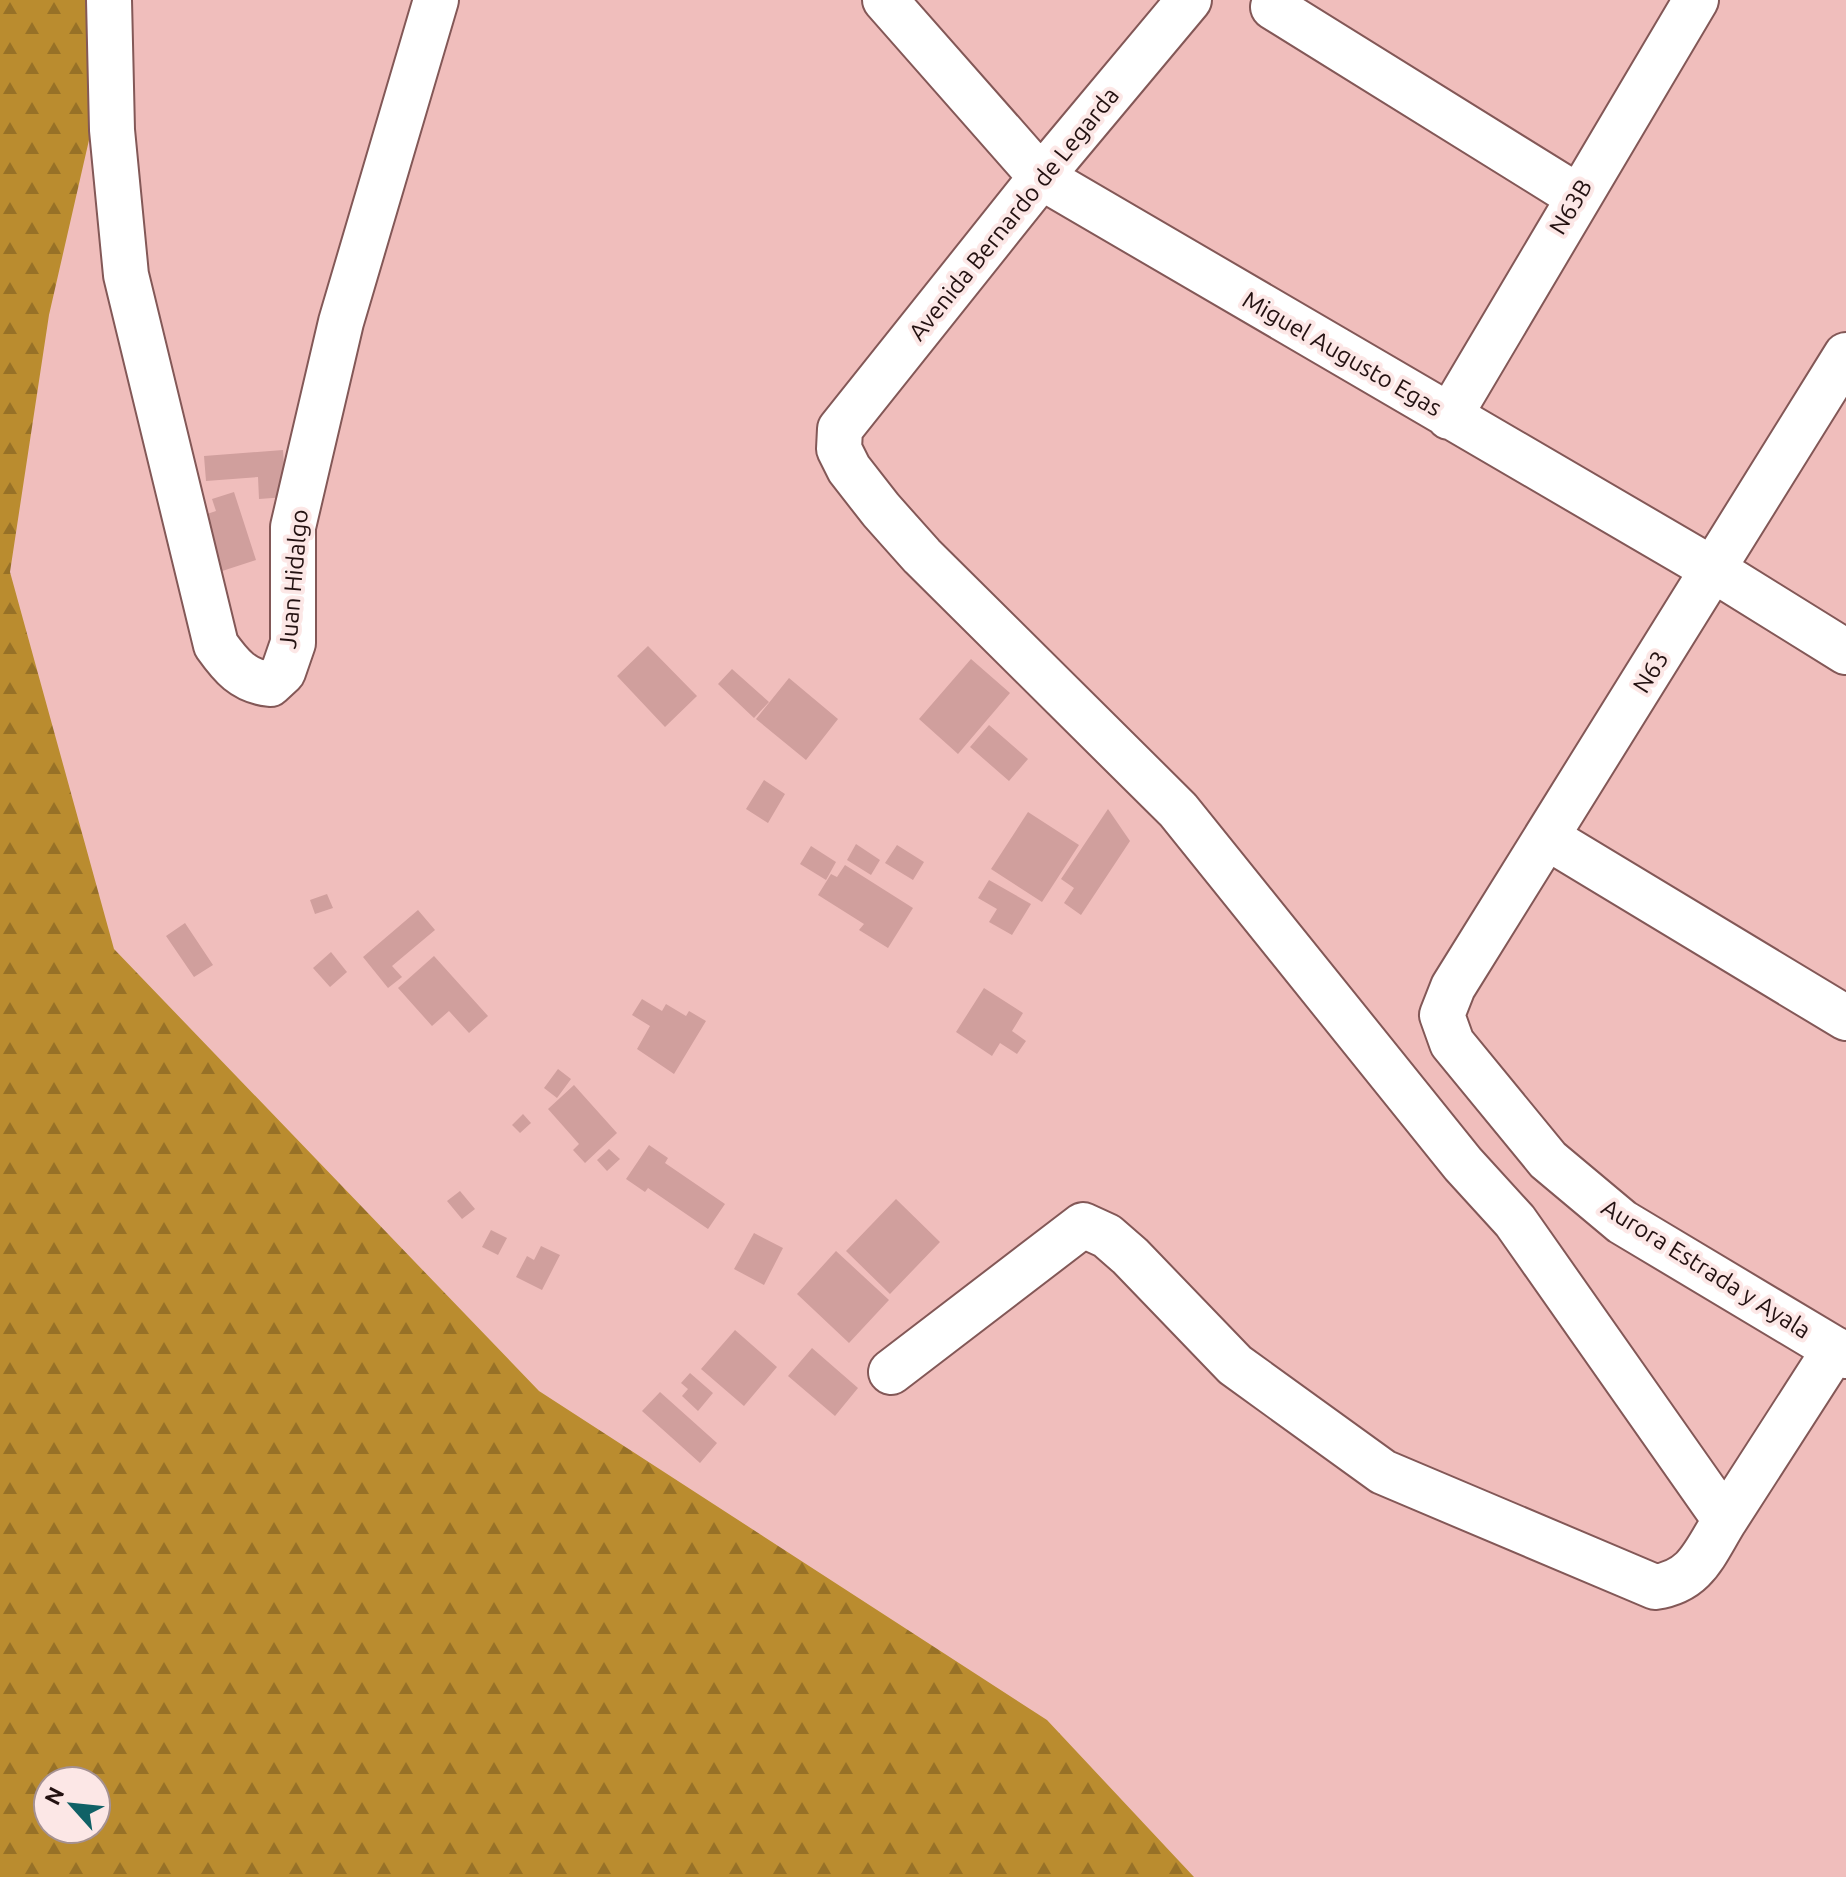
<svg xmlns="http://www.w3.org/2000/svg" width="1846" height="1877" viewBox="0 0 1846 1877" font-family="Ubuntu,sans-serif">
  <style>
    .forest { fill: url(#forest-firs); fill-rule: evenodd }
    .building { fill: #d09f9d }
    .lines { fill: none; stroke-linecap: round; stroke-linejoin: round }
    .minor-casing { stroke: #835857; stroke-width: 48 }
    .minor { stroke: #fff; stroke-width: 44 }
    .labels { text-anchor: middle; stroke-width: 8; stroke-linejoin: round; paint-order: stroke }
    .street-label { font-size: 24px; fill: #231111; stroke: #fce7e6 }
  </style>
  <defs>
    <pattern id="forest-firs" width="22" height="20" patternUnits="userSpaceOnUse" patternTransform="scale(2)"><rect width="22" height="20" fill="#ba8c2f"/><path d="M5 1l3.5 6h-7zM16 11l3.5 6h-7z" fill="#977127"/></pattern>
  </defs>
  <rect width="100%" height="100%" fill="#f0bebc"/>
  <path class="forest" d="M0,0H121L49,315L10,572L114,949L539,1391L1047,1720L1194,1877H0ZM48,1781H96V1829H48Z"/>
  <path class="building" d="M283,450L286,497L259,499L258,477L206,481L204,456Z
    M234,492L256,560L213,574L195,518L216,511L212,499Z
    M648,646L697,696L665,727L617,676Z
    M971,659L1010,693L958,754L919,719Z
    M732,669L769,702L754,718L718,684Z
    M789,678L838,719L806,760L756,719Z
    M989,725L1028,759L1009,781L970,747Z
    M764,780L785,794L768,823L746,809Z
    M1108,809L1130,841L1081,915L1064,903L1074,888L1061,879Z
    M1028,812L1079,845L1042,902L991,869Z
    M856,844L880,860L871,875L847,860Z
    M897,845L924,862L913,880L885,863Z
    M811,846L836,862L826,880L800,864Z
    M845,865L913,908L888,948L859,930L864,924L818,895L831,874L837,877Z
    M989,880L1031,904L1012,935L989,922L997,909L978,898Z
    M327,894L333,908L315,914L310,900Z
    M418,910L435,930L392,966L402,977L388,988L363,957Z
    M185,923L213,965L194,977L166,936Z
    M331,952L347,972L330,987L313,968Z
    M434,956L488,1016L469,1033L449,1011L432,1026L398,988Z
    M984,988L1023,1013L1012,1031L1026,1041L1017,1054L1000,1043L992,1056L956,1032Z
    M642,999L662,1011L666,1004L686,1016L689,1011L706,1021L674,1074L637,1049L650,1026L632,1015Z
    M558,1069L571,1079L557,1098L544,1088Z
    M574,1085L617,1133L585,1163L573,1150L579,1144L548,1109Z
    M523,1114L531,1123L520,1133L512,1125Z
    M649,1145L668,1158L665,1163L725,1204L708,1229L648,1188L645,1192L626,1179Z
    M609,1149L620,1159L607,1171L597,1160Z
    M460,1191L475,1209L462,1219L447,1201Z
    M896,1199L940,1242L890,1294L846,1251Z
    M491,1230L507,1238L498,1255L482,1247Z
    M754,1233L783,1248L764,1285L734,1269Z
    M541,1246L560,1255L542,1290L516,1277L527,1256L534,1260Z
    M836,1251L889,1300L849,1343L797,1294Z
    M735,1330L777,1367L744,1406L701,1369Z
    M812,1348L858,1388L835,1416L788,1376Z
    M690,1373L713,1393L698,1411L682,1396L688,1389L681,1383Z
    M660,1392L717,1443L700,1463L642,1411Z"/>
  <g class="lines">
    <g class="minor-casing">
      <path id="minor" d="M109,0L112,130L126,275L216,645C231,666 243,681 270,684L283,672L293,643V527L341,322L436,0
        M885,0L1041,177L1714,570L1846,652
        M1189,0L1041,177L840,429L839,449L849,469L881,510L922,556L1178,810L1463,1164L1515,1221L1725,1520L1835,1349
        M1273,7L1577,196
        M1846,355L1453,987L1442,1015L1452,1043L1548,1160L1622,1222L1846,1356
        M1449,417L1696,0
        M1548,838L1846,1018
        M891,1372L1083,1225L1107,1236L1130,1256L1235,1365L1383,1472L1655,1587C1696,1581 1704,1554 1725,1520"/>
    </g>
    <use href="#minor" class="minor"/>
  </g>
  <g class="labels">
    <g class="street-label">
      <text transform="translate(1571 207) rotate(-59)" y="8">N63B</text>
      <text transform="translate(1014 214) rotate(-51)" y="8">Avenida Bernardo de Legarda</text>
      <text transform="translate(1342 354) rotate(30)" y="8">Miguel Augusto Egas</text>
      <text transform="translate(294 579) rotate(-85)" y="8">Juan Hidalgo</text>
      <text transform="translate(1651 672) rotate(-58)" y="8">N63</text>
      <text transform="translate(1706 1269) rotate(32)" y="8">Aurora Estrada y Ayala</text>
    </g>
  </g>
  <g transform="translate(72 1805) rotate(297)"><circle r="38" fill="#fce7e6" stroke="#a59191" stroke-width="2"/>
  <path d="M0-6L14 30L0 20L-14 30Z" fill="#106166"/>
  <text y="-12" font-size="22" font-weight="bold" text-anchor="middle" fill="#231111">N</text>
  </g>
</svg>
